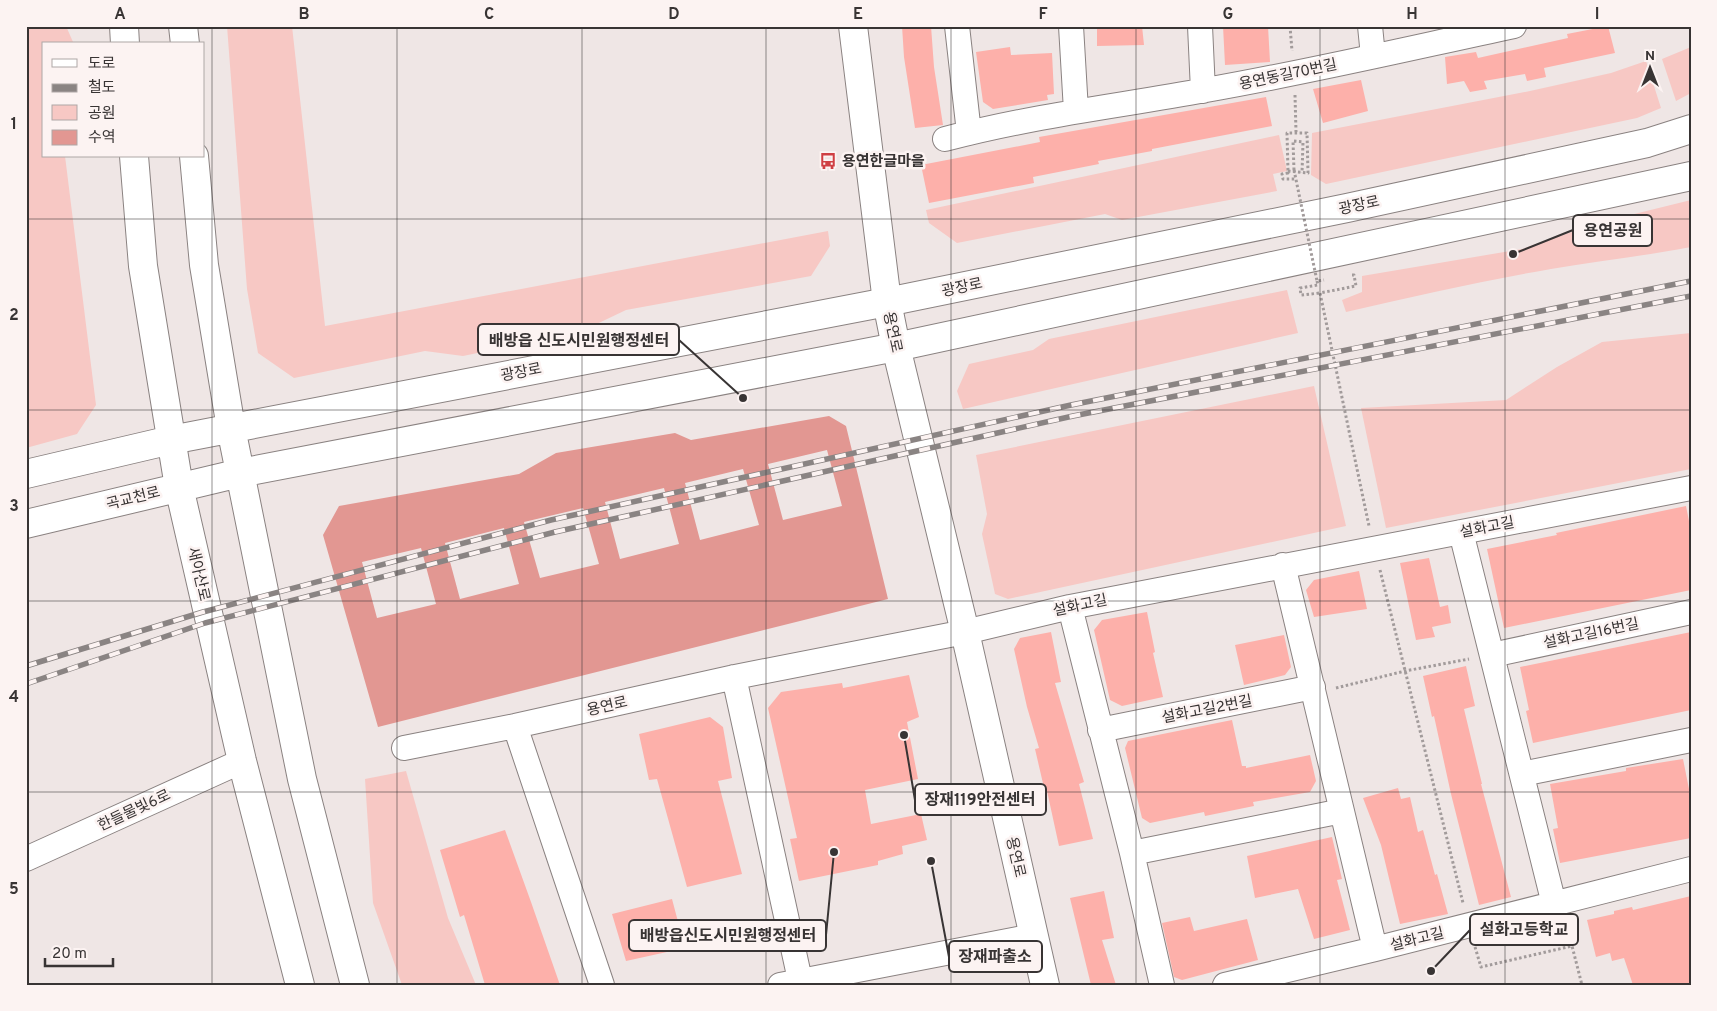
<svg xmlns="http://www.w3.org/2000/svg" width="1717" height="1011" viewBox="0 0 1717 1011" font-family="Overpass,'Noto Sans KR',sans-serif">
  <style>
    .green { fill: #f7c8c4 }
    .water { fill: #e29792; fill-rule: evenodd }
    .building { fill: #fdb0aa }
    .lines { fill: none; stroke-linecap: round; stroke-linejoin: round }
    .minor-casing { stroke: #8a8281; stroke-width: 26 }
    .tertiary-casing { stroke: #8a8281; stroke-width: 30 }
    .secondary-casing { stroke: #8a8281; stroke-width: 30 }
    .path { stroke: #a29b9b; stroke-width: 3; stroke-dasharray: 2.5 2.5; stroke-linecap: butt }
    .minor { stroke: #fff; stroke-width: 24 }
    .tertiary { stroke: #fff; stroke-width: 28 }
    .secondary { stroke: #fff; stroke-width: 28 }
    .rail-casing { stroke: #8a8483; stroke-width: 5.5 }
    .rail { stroke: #fcf3f2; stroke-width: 4; stroke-dasharray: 11; stroke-linecap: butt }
    .path-bridge { stroke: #a29b9b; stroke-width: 3; stroke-dasharray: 2.5 2.5; stroke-linecap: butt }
    .grid { fill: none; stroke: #383434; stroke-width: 1; stroke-opacity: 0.55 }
    .labels { text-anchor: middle; stroke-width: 5; stroke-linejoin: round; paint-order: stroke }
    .street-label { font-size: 15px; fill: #383434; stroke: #fcf3f2 }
    .poi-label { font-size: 15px; font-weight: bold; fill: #383434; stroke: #fcf3f2; text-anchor: start }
    .leader { fill: none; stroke: #383434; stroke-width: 2 }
    .callout-dot { fill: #383434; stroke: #fcf3f2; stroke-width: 2 }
    .callout { fill: #fcf3f2; stroke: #383434; stroke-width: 2 }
    .callout-label { font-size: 16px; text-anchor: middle; font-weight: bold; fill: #383434 }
    .neatline { fill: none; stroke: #383434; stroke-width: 2 }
    .grid-label { font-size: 16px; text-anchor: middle; font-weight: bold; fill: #383434 }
  </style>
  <rect width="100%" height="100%" fill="#efe6e5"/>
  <path class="green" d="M26,26H66L73,42V44H44V156H65L96,405L77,434L26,448Z
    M227,26H292L325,326L828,231L830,246L811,276L626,310L582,331L463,356L425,351L294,378L258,353L247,289Z
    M1691,47V93L1676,101L1662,59Z
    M1646,61L1661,108L1637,118L1326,184L1311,175L1312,133L1530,91L1611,73Z
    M1279,135L1287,171L1273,174L1277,191L1122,220L1105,214L957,243L929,223L926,210Z
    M1691,200V247C1644,256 1598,261 1551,269C1482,281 1414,296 1346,312L1342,300L1362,292V276L1522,249L1598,223Z
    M1287,290L1298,333L963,409L957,391L969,364L1033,350L1049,339Z
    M1691,333V469L1386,528L1361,408L1506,400L1557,367L1602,342Z
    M1314,386L1346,526L1008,599L995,594L982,534L987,514L976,455Z
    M406,771L448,918L476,985H402L373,903L365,779Z"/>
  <path class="water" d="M829,416L846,426L888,599L378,727L323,535L339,506L519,474L556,453L675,433L691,440ZM827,450L842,506L783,520L768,464ZM743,469L759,525L700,540L685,483ZM664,488L679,544L620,559L605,502ZM583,508L599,564L540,578L524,522ZM504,528L519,584L460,599L445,543ZM421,548L436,604L377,618L362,562Z"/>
  <path class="building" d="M902,26H931L934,67L943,125L915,128L904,57Z
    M1097,26H1142L1144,45L1097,46Z
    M1223,26H1268L1270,62L1225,65Z
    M1608,26L1615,53L1544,68L1546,77L1527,81L1525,74L1484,81L1487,89L1470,92L1464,81L1447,84L1445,57L1476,52L1478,58L1568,38L1567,34Z
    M1010,47L1011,55L1052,53L1054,94L1047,95L1048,100L993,109L983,102L976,52Z
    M1361,80L1368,111L1323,123L1313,89Z
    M1266,97L1272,126L1152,149V151L1098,161L1099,164L1033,177L1034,183L929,203L921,165L1040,142L1039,137Z
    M1686,506L1691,531V590L1504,628L1487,549L1557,535L1556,533Z
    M1429,558L1440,607L1448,605L1451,623L1432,627L1435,637L1416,640L1400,563Z
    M1359,571L1367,609L1314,617L1306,590L1314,580Z
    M1147,612L1155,652L1153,653L1163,697L1122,706L1110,700L1094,630L1102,620Z
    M1051,632L1061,682L1055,683L1084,782L1079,784L1093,839L1059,846L1047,791L1045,792L1035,749L1039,748L1027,707L1014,649L1020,638Z
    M1691,632V710L1533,743L1526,711L1529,710L1520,667Z
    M1284,635L1291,667L1285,675L1244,685L1235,645Z
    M1466,666L1475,706L1464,709L1482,784H1481L1511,897L1479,905L1451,794L1434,716L1432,717L1423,676Z
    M909,675L919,717L907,722L918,779L865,790L871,824L921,814L927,840L902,846L903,854L878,861V865L799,881L790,839L797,838L768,708L781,692L842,683L843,688Z
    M710,717L723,727L732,778L718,781L742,874L687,887L657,779L649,780L639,734Z
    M1232,720L1242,766H1246V768L1310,755L1316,781L1310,792L1253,802L1254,806L1205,816L1204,812L1150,823L1142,818L1125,748L1128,741Z
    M1683,759L1691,799V838L1560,863L1553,829L1558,828L1550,784L1626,771V768Z
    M1398,788L1401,799L1410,797L1418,832L1423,830L1435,875L1437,874L1448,914L1400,924L1381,845L1363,798Z
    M505,830L531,902L560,985H485L464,915L460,917L440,850Z
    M1332,837L1342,879L1337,880L1350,930L1314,939L1298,889L1255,898L1247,856Z
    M1104,891L1114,938L1102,940L1116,985H1091L1070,898Z
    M1691,896V985H1633L1624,958L1612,961L1610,953L1596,957L1587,920L1614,914V911L1632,907L1633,910Z
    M672,899L685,948L626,961L612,914Z
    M1190,917L1194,931L1247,919L1258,960L1182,980L1174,977L1162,923Z"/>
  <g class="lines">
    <g class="minor-casing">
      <path id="minor" d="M957,26L969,133
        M1071,26L1076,111
        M1200,26L1203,91
        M1370,26L1373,56
        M945,139C1031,116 1119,106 1206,90C1309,72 1411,48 1514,26
        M1461,532L1554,904
        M1283,565L1375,949
        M1070,607L1132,853L1162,985
        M1492,655L1691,612
        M734,677L800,980
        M515,726L602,985
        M1100,730L1313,687
        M404,748L515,726L735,677L965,632L1070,607L1691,488
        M1522,774L1691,740
        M1132,853L1342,811
        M26,859L242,761
        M780,985L1033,936
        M1225,985L1375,949L1691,869"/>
    </g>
    <g class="tertiary-casing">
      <path id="tertiary" d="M853,26L887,302L896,347L965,632L1045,985"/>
    </g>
    <g class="secondary-casing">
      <path id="secondary" d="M124,26L125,44
        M183,26L185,44
        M134,156L143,266L179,487L242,761L300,985
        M194,156L204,265L231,428L302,779L355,985
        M26,474L171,440L887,302L1347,208L1647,143L1691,129
        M26,524L240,473L896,347L1691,176"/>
    </g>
    <path class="path" d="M1290,26L1292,51
      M1295,95L1296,132
      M1294,170L1293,141L1303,142L1302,173
      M1288,171L1308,173L1307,133H1287L1288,171V173L1282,174L1283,179H1296
      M1352,275H1354L1356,286L1320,293L1369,526
      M1317,281L1318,285L1300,288L1301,295L1320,293
      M1380,570L1463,903
      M1336,688L1405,671L1469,659
      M1475,947L1481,967L1572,946L1582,985"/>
    <use href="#minor" class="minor"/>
    <use href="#tertiary" class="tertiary"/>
    <use href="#secondary" class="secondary"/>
    <g class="rail-casing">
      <path id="rail" d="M26,666L203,612L551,520L1071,405L1691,281
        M26,684L205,623L555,532L1073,416L1691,296"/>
    </g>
    <use href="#rail" class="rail"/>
    <path class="path-bridge" d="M1294,170L1317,281L1324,280"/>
  </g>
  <path class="grid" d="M212,26V985M397,26V985M582,26V985M766,26V985M951,26V985M1136,26V985M1320,26V985M1505,26V985M26,219H1691M26,410H1691M26,601H1691M26,792H1691"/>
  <defs>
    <g id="bus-bare" transform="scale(1.35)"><path d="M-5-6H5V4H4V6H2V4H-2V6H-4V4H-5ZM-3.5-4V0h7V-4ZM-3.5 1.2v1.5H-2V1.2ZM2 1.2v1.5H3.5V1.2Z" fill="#cf3f43" stroke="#fcf3f2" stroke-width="2.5" paint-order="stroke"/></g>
  </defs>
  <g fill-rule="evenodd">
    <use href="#bus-bare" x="828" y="161"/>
  </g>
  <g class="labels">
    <g class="street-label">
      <text transform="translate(1288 74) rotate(-12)" y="5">용연동길70번길</text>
      <text transform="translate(1359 205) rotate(-12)" y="5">광장로</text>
      <text transform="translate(962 287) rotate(-12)" y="5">광장로</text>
      <text transform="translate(893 332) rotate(78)" y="5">용연로</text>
      <text transform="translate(521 372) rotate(-11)" y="5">광장로</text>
      <text transform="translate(133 498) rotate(-14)" y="5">곡교천로</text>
      <text transform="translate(1487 527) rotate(-11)" y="5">설화고길</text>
      <text transform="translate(199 574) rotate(77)" y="5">새아산로</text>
      <text transform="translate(1080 605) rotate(-12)" y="5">설화고길</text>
      <text transform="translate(1591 633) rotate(-12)" y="5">설화고길16번길</text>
      <text transform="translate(607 706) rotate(-13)" y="5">용연로</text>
      <text transform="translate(1207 709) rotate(-11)" y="5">설화고길2번길</text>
      <text transform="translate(134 810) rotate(-25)" y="5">한들물빛6로</text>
      <text transform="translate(1016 857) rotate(77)" y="5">용연로</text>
      <text transform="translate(1417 939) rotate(-14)" y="5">설화고길</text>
    </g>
    <g class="poi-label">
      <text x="842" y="166">용연한글마을</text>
    </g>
  </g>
  <path class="leader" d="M1513 254L1573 230M743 398L679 340M904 735L915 800M1431 971L1470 930M834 852L826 935M931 861L949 957"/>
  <g class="callout-dot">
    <circle cx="1513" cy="254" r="5"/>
    <circle cx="743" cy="398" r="5"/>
    <circle cx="904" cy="735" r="5"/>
    <circle cx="1431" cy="971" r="5"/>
    <circle cx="834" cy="852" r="5"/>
    <circle cx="931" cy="861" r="5"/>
  </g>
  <g class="callout">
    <rect x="1573" y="215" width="79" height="31" rx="5"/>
    <rect x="478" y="324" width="201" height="31" rx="5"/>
    <rect x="915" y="784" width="131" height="31" rx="5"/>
    <rect x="1470" y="914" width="108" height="31" rx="5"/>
    <rect x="629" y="920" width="197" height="31" rx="5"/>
    <rect x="949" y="941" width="93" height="31" rx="5"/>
  </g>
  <g class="callout-label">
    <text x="1613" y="236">용연공원</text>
    <text x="579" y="346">배방읍 신도시민원행정센터</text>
    <text x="980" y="805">장재119안전센터</text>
    <text x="1524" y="935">설화고등학교</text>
    <text x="728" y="941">배방읍신도시민원행정센터</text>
    <text x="995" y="962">장재파출소</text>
  </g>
  <rect width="1717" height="1011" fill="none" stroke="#fcf3f2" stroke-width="55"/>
  <rect x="42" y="42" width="162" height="115" fill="#fcf3f2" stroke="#aea7a6"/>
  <rect x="52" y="59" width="25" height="8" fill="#ffffff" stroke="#aea7a6"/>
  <text x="88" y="68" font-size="15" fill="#383434">도로</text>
  <rect x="52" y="84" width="25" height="8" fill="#8a8483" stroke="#aea7a6"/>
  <text x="88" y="92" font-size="15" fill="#383434">철도</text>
  <rect x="52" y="105" width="25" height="15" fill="#f7c8c4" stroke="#aea7a6"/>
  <text x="88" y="118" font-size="15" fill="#383434">공원</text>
  <rect x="52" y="130" width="25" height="15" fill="#e29792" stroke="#aea7a6"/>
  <text x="88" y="142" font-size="15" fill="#383434">수역</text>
  <g transform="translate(1650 68)" stroke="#fcf3f2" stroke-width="4" paint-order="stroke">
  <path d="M0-4L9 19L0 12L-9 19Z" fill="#383434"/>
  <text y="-8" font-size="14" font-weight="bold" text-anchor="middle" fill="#383434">N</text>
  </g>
  <path d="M45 958v8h68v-8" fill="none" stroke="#383434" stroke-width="2.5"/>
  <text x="52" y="958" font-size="15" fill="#383434" stroke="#fcf3f2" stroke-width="4" paint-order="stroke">20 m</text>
  <rect x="28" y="28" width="1662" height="956" class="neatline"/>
  <g class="grid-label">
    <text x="120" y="19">A</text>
    <text x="304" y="19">B</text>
    <text x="489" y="19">C</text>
    <text x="674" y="19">D</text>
    <text x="858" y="19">E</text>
    <text x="1043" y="19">F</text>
    <text x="1228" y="19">G</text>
    <text x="1412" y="19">H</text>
    <text x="1597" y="19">I</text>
    <text x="14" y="129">1</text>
    <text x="14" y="320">2</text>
    <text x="14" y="511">3</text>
    <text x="14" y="702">4</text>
    <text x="14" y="894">5</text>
  </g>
</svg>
